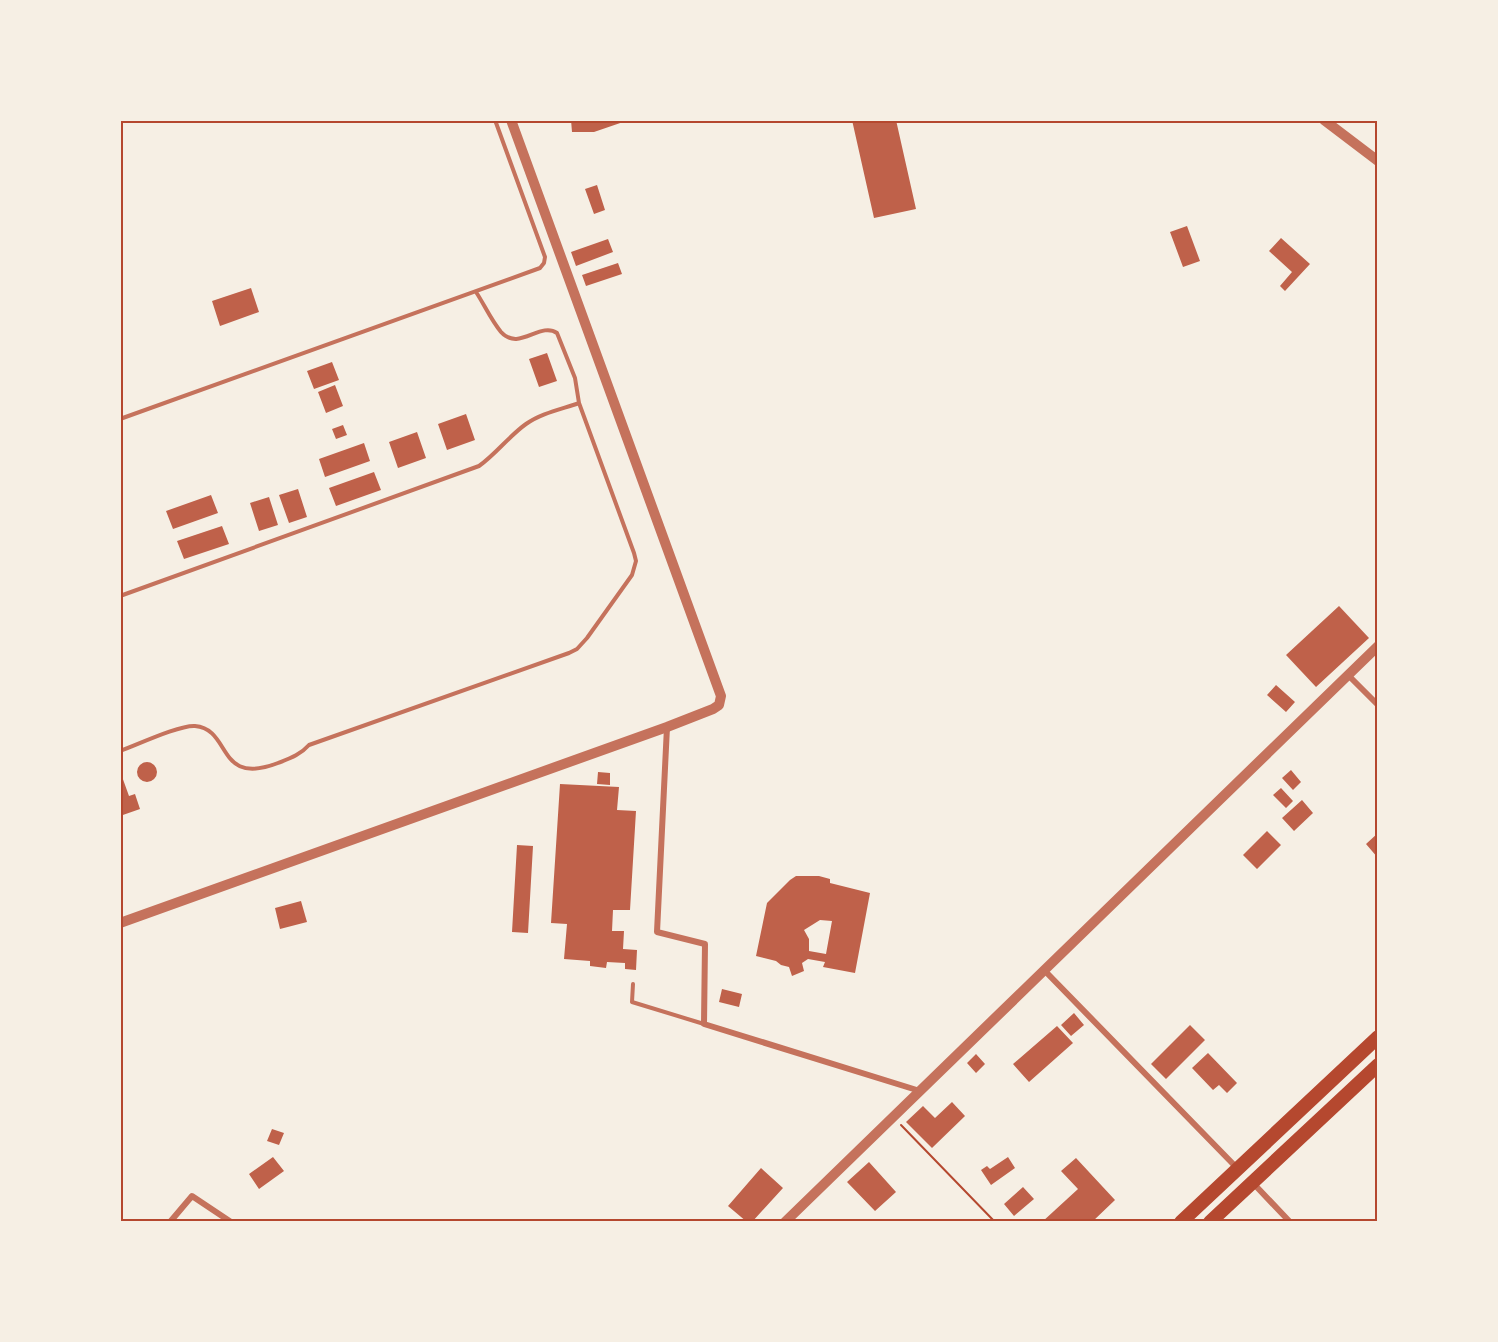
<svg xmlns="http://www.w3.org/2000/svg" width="1498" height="1342" viewBox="0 0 1498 1342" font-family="Roboto,sans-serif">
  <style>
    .building { fill: #bf614a; fill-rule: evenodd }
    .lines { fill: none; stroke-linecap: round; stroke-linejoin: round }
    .path { stroke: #b5482f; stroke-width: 2 }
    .service { stroke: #c5725c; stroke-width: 4 }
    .minor { stroke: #c5725c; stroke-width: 6 }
    .tertiary { stroke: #c5725c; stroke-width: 10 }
    .trunk { stroke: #b5482f; stroke-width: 14 }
    .neatline { fill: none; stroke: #b5482f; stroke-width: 2 }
  </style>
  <rect width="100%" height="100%" fill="#f6efe4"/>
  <path class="building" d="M571,120H629L594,132H572Z
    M852,120H896L916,209L874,218Z
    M597,185L605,210L594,214L585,189Z
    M1187,226L1200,261L1183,267L1170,232Z
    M1281,238L1310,264L1285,291L1280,286L1292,272L1269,251Z
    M608,239L613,252L576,266L571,252Z
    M618,263L622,274L586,286L582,275Z
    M251,288L259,312L220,326L212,301Z
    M547,353L557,381L539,387L529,359Z
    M332,362L339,380L314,389L307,371Z
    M335,385L343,406L326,413L318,392Z
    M466,414L475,440L447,450L438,424Z
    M343,425L347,435L336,439L332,429Z
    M417,432L426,458L398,468L389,442Z
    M364,443L370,461L325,477L319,459Z
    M374,472L381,490L336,506L329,488Z
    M298,489L307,517L289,523L279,495Z
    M211,495L218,513L173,529L166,511Z
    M269,497L278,525L259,531L250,503Z
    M222,526L229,544L184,559L177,541Z
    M1339,606L1369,638L1316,687L1286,655Z
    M1276,685L1295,702L1286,712L1267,695Z
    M137 772a10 10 0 1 1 20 0a10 10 0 1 1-20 0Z
    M1291,770L1301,782L1293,790L1282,778Z
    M120,771L129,796L135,794L140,809L120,816Z
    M598,772L610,773V785L597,784Z
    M560,784L619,787L617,810L636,811L630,910H613L612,931H624L623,949L637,950L636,970L625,969V963L607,962L606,968L590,966V961L564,959L567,924L551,923Z
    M1281,788L1293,801L1286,808L1273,795Z
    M1302,800L1313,813L1294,831L1282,818Z
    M1267,831L1281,845L1257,869L1243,855Z
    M1378,833V858L1366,844Z
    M517,845L533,846L528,933L512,932Z
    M796,876H819L830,879V883L870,893L855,973L823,967L825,962L808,959L802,963L804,971L792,976L789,967L781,965L776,961L756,956L767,903L790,880ZM820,920L832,921L826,954L809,951V939L804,930Z
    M301,901L307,922L280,929L275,908Z
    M722,989L742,994L739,1007L719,1002Z
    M1074,1013L1084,1025L1071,1036L1061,1025Z
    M1190,1025L1205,1040L1166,1079L1151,1064Z
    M1057,1026L1073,1043L1029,1082L1013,1064Z
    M1208,1053L1237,1083L1227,1093L1219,1085L1213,1090L1192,1068Z
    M976,1054L985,1064L976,1073L967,1063Z
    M952,1102L965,1116L932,1148L906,1122L923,1106L935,1118Z
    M272,1129L284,1133L279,1145L267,1141Z
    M273,1157L284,1171L259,1189L249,1174Z
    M1008,1157L1015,1168L991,1185L981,1170L987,1166L990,1169Z
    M1076,1158L1115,1200L1092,1222H1042L1078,1189L1061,1171Z
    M869,1162L896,1192L875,1211L847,1182Z
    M761,1168L783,1188L752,1222H747L728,1206Z
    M1023,1187L1034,1199L1014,1216L1004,1204Z"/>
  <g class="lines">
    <path class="path" d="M901,1125L995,1222"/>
    <path class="service" d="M120,419L540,268L544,263L545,257L495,120
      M120,596L479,466C496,454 509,436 526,424C541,413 562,409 579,403
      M120,751C137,745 179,725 195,726C232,729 216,787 278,763C291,758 300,755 309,745L569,653L577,649L587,638L632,575L636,561L634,553L579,403L575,378L557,333C540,321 519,352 501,332C491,320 484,304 476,292
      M633,984L632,1002L704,1024"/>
    <path class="minor" d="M1348,675L1378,705
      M667,727L657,932L705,944L704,1024L920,1091
      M1045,971L1237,1168
      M1253,1183L1290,1222
      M170,1222L192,1196L231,1222"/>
    <path class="tertiary" d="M1324,120L1378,161
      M120,923L667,727L713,709L719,705L721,696L511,120
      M785,1222L1378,646"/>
    <path class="trunk" d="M1181,1222L1378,1037
      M1210,1222L1378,1065"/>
  </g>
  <rect width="1498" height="1342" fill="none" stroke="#f6efe4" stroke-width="243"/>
  <rect x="122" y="122" width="1254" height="1098" class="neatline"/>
</svg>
